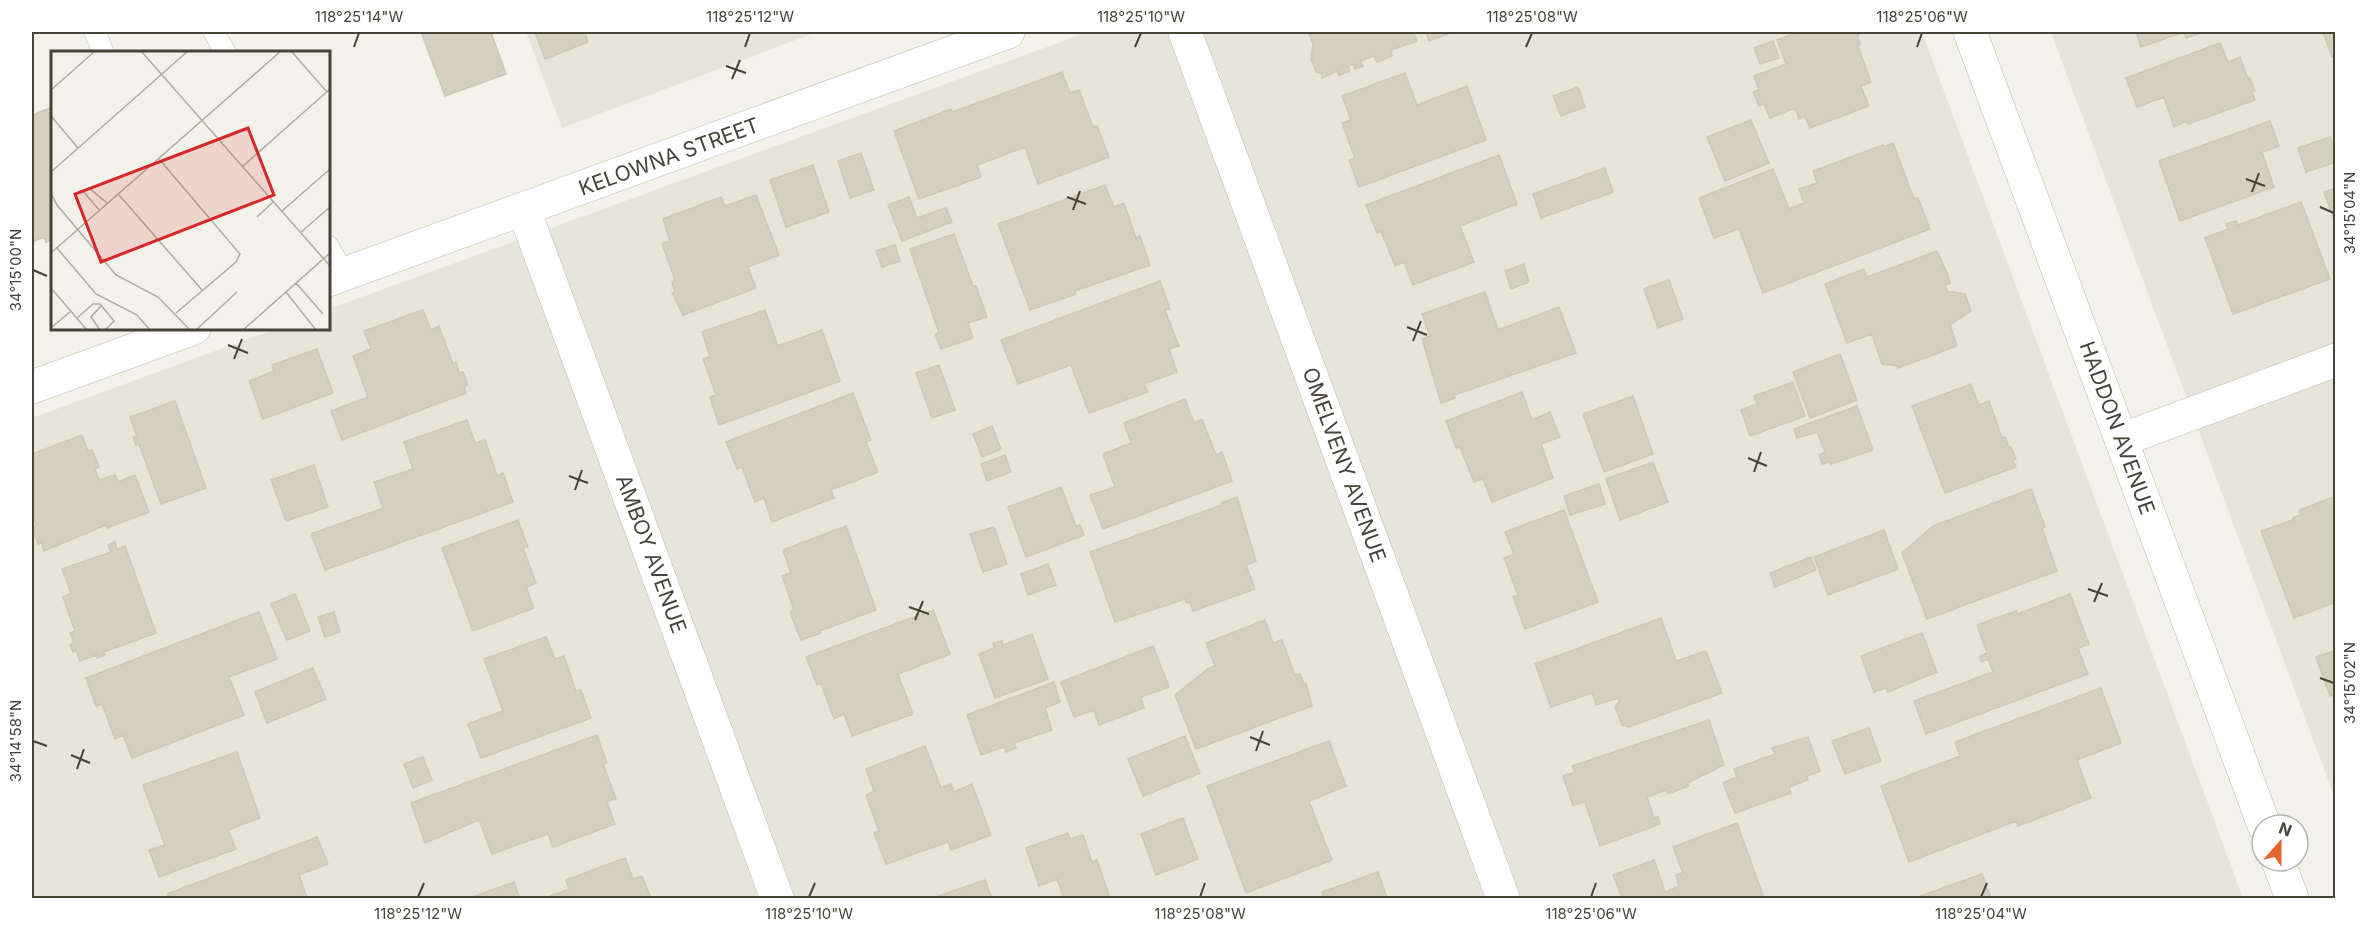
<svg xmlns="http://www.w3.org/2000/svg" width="2367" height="930" viewBox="0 0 2367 930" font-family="Inter,sans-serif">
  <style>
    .residential { fill: #e7e4d9 }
    .building { fill: #d4cfc0; stroke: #cec8b4; stroke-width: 1.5 }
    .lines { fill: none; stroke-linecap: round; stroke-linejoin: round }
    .service-casing { stroke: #bebaad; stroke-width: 22 }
    .minor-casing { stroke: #bebaad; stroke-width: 34 }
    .service { stroke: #fff; stroke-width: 21 }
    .minor { stroke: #fff; stroke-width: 33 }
    .ticks { fill: none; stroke: #464339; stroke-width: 2 }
    .labels { text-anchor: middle; stroke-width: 5; stroke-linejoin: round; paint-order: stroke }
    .street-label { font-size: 21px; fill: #464339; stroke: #fff }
    .inset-road { fill: none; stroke: #aeaca3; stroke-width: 1.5 }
    .view { fill: #d62828; fill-opacity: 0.15; stroke: #d62828; stroke-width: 3 }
    .inset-edge { fill: none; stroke: #464339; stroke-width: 3 }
    .neatline { fill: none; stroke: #464339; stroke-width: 2 }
    .ticks-label { font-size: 15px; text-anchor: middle; fill: #464339 }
  </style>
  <rect width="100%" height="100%" fill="#f3f2ea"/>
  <path class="residential" d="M526,32H817L562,128Z
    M1088,32H1922L2243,898H32V418L275,329L328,328L329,309Z
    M2051,32H2335V799L2150,299Z"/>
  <path class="building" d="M421,32H491L506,74L445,96Z
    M535,32H584L588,42L545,59Z
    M1308,32H1413L1417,41L1391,50L1392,56L1377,62L1374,56L1360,61L1363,66L1355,69L1353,64L1348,66L1350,71L1339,75L1337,71L1322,78V74L1316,72L1311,59L1313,44Z
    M1426,32H1453L1429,41Z
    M1798,32H1858L1859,35H1857L1860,44L1858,46L1871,82L1861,86L1869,106L1810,128L1805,116L1799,119L1795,108L1770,118L1764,104L1759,106L1753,92L1759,90L1754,76L1786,64L1777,40Z
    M2136,32H2184L2141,47Z
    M2184,32H2204L2186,38Z
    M2323,32H2336V55L2332,57Z
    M1773,41L1779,58L1760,64L1754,48Z
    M2220,43L2228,62L2240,57L2248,79L2250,78L2255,91H2252L2255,100L2188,124L2187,121L2174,127L2164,97L2137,107L2126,78Z
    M1062,72L1070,93L1079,90L1093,127L1097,126L1109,157L1038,184L1025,147L977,165L981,177L919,199L894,131L951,109L952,112Z
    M1405,73L1417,105L1467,86L1486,140L1359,187L1349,160L1355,158L1342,123L1351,120L1342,96Z
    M1578,87L1585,107L1561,116L1553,96Z
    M52,107V240L46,242L44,237L32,242V115Z
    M1751,120L1769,163L1725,181L1707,137Z
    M2270,121L2279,146L2262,152L2274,187L2180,221L2159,161Z
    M2330,137L2336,152V162L2306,172L2298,148Z
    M1893,143L1914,199L1918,198L1930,229L1763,293L1739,229L1714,238L1699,198L1773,169L1789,209L1804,203L1799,189L1817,183L1813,171L1883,145L1884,147Z
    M861,153L874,190L850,198L838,161Z
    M1499,155L1517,204L1460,226L1474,262L1413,285L1404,262L1395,266L1381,231L1377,233L1366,205Z
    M813,165L829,212L786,227L770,180Z
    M1605,168L1613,192L1541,218L1533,194Z
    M1105,185L1114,207L1124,203L1136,238L1140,236L1150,265L1075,291L1076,294L1030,310L998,224Z
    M2336,188V225L2324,192Z
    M756,195L779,255L748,267L756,288L683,315L672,293L675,292L672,282L675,280L662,244L670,241L663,219L721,197L725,206Z
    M909,197L917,218L946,208L952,222L902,241L888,205Z
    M2301,202L2330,279L2233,314L2205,238L2228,229L2226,224L2236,221L2238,225Z
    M954,234L973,286H976L987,317L968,323L973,338L941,349L935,334L939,333L910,249Z
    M895,245L900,261L882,267L876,251Z
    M1937,251L1947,273L1950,283L1945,285L1947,291L1965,294L1971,311L1950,325L1957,346L1898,368L1897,366L1882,364L1872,334L1847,343L1825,284L1864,269L1867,277Z
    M1524,264L1529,282L1511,289L1505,271Z
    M1669,280L1683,319L1658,328L1644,289Z
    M1160,281L1170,309L1165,310L1179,346L1169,349L1177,372L1144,384L1148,392L1089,413L1071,365L1018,384L1001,340Z
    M1485,292L1498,330L1559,307L1576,353L1454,395L1455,398L1441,403L1422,339L1430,336L1422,314Z
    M423,310L431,330L439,326L453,364L456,362L459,373L463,372L468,385L464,387L466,393L342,440L331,411L368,397L353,356L371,349L364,331Z
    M765,310L778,346L822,330L840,381L719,425L710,397L716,395L703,359L710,357L702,332Z
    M317,349L333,393L263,419L249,381L274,371L272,365Z
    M1840,354L1857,400L1810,418L1793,372Z
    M939,365L955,410L932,418L916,373Z
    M1793,382L1805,416L1750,436L1741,410L1757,404L1754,396Z
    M1971,384L1979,405L1989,401L2002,438L2005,437L2009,448L2011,447L2016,459L2013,460L2016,467L1945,493L1912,406Z
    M1522,392L1532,420L1550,412L1560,437L1541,444L1553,478L1492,502L1483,479L1474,482L1460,447L1456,448L1446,421Z
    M853,393L871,440L866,442L878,472L831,490L834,498L772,522L764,498L755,502L742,467L737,469L726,442Z
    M1633,396L1653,454L1604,472L1583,414Z
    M1185,399L1194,423L1202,419L1216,455L1222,452L1232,481L1103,529L1090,495L1115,487L1103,454L1131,443L1124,423Z
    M175,401L206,488L161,504L139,444L136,445L133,437L137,436L130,417Z
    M1857,406L1873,450L1831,464L1830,462L1822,464L1819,455L1825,452L1817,432L1797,438L1794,429Z
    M467,420L475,443L485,440L497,476L503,473L513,502L325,570L311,534L383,508L374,482L413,469L404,442Z
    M992,426L1001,449L982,457L973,434Z
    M82,435L88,451L92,450L99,467L95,469L99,480L115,475L118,482L135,475L149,512L107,528L106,525L44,551L42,543L38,544L32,527L36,525L32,508V454Z
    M1005,455L1011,472L987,481L981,464Z
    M1653,462L1668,502L1620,520L1606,479Z
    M314,465L328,507L286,521L271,480Z
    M1599,484L1605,504L1570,515L1564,496Z
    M1061,487L1076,526L1080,525L1084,535L1026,557L1008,507Z
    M2031,489L2045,527L2042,528L2057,571L1927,619L1902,553L1933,526Z
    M2336,496V602L2294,618L2261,531L2293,520V518L2300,515L2299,510Z
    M1237,497L1256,561L1246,565L1255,589L1193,611L1190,602L1187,603L1185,599L1115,622L1090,552L1222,505L1221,503Z
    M1564,510L1598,602L1525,629L1513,597L1518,595L1504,558L1514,554L1505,532Z
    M518,520L528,547L523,548L536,583L526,587L534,608L473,631L442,548Z
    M846,526L876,610L820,631L821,633L801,640L790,612L794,610L782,576L791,573L783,550Z
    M994,527L1007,564L983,572L970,534Z
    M1884,530L1898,569L1828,595L1814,557Z
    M115,542L117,549L125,546L156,633L104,652L105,655L97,658L96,655L80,661L76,650L73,652L70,645L74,643L70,633L75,631L63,597L71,593L62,569L111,552L108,545Z
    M1811,557L1816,570L1775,587L1770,573Z
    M1048,564L1056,585L1028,595L1021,574Z
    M295,594L310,631L287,640L271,604Z
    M2070,594L2089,644L2078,648L2088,674L1926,734L1914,701L1993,672L1988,659L1981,662L1980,656L1987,653L1977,625L2016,611L2018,614Z
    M933,610L950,654L898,674L913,714L852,736L844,714L834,719L821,683L817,685L806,657Z
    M259,612L277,659L229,677L244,715L132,758L123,735L115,739L102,704L96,706L86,678Z
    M334,612L340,632L325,637L318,617Z
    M1661,618L1676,661L1706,651L1722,693L1629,727L1622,725L1615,707L1620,701L1618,698L1596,705L1592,693L1551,707L1535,664Z
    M1265,620L1273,643L1282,640L1295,675L1300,674L1304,684L1306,683L1312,706L1196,749L1175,695L1209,668L1215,666L1206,643Z
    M1922,633L1937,672L1888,692L1886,688L1874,692L1861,656Z
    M1032,634L1048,679L995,698L979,654L994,648L993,643L1002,641L1003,645Z
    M546,637L555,659L564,656L576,691L581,690L591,718L481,758L468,724L503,711L484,659Z
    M1153,646L1169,687L1141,697L1144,708L1099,725L1094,710L1074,717L1061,682Z
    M2336,650V694L2330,696L2316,657Z
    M313,668L326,699L267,723L255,692Z
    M1054,682L1060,702L1045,708L1052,730L1014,743L1016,748L1006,752L1004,747L981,755L967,715Z
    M2101,688L2121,743L2077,760L2091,798L2018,826L2016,821L1909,862L1881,786L1960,756L1955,742Z
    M1709,720L1724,765L1687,783L1689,786L1668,794L1666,790L1647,797L1654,818L1658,817L1660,824L1600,846L1585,802L1573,805L1563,776L1575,772L1572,766Z
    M1869,728L1881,761L1845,774L1832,741Z
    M597,735L607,763L603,764L616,799L607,802L615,824L553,847L548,834L492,854L479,820L425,843L411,803Z
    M1185,736L1200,773L1143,796L1128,759Z
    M1808,737L1820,771L1807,776L1808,780L1789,787L1791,793L1735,813L1723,783L1737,777L1734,769L1775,754L1772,748Z
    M1329,741L1346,786L1309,801L1332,860L1246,893L1207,786Z
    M925,746L941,788L951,784L954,792L972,784L991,835L951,850L948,842L886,864L874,833L879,831L866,795L874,791L866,769Z
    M237,752L260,818L228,830L236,849L159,877L149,850L165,845L143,785Z
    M423,757L432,780L413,788L404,764Z
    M1183,818L1198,859L1156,875L1141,834Z
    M1737,823L1764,898H1622L1613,875L1654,860L1665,892L1679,886L1676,875L1683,873L1673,847Z
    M1068,833L1070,839L1083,835L1092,862L1097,860L1109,895L1099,898H1064L1057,879L1039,886L1026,848Z
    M317,837L328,864L299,875L307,898H169L167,894Z
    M625,858L633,879L642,876L651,898H545L569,889L566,880Z
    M1378,872L1387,898H1324L1322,892Z
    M1982,874L1991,898H1915Z
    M985,880L992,898L936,897Z
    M514,882L520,898H470Z"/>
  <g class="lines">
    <g class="service-casing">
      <path id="service" d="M95,32L103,52
        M214,32L225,52
        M328,246L344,274"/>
    </g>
    <g class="minor-casing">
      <path id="minor" d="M1185,32L1503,898
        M1970,32L2264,825
        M524,210L777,898
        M328,280L1008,32
        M32,387L194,328
        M2121,440L2336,360
        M2278,861L2292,898"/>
    </g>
    <use href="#service" class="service"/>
    <use href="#minor" class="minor"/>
  </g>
  <path class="ticks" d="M354,47L359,33M745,47L750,33M1135,47L1141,33M1526,47L1532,33M1917,47L1922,33M726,66L746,73M732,79L740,60M2246,179L2265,186M2252,192L2259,173M1067,197L1086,204M2320,207L2334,213M1073,210L1080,191M33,270L47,276M1407,327L1427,335M1413,341L1421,321M228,345L248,353M234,359L242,339M1748,458L1767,466M1754,472L1761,452M569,476L588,483M575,490L582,470M2088,589L2108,596M2094,602L2102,583M909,607L929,614M915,620L923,601M2320,678L2334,683M1250,737L1270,745M33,741L47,746M1256,751L1263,731M71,755L90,763M77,769L84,749M418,897L424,883M809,897L815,883M1200,897L1205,883M1591,897L1596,883M1981,897L1987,883"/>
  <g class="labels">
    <g class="street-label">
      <text transform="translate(669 157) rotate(-20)" y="7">KELOWNA STREET</text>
      <text transform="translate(2117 428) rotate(70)" y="7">HADDON AVENUE</text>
      <text transform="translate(1344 465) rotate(70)" y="7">OMELVENY AVENUE</text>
      <text transform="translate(651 554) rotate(70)" y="7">AMBOY AVENUE</text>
    </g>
  </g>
  <g transform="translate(51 51)">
    <rect width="279" height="279" fill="#f3f2ea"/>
    <path class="inset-road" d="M90,0L279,215M240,0L276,41M0,39L44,0M0,65L27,97M108,108L189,203L185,211L125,262M191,116L279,38M0,121L137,0M0,142L6,154L65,224L107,246L139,279M68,144L151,239M49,160L32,140L38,137L57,153M231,160L279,118M206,166L222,151M249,182L279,156M6,197L45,243L86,264L99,279M0,202L230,0M245,232L272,263M0,237L36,279M235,241L265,279M26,267L42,253H49L63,270L54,279M0,277L20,260M49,279L40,266L50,255M145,279L186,241M192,279L279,202"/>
    <path class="view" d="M197,77L223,144L50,211L24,143Z"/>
    <rect width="279" height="279" class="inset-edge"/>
  </g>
  <rect width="2367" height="930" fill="none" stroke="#ffffff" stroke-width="66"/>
  <g transform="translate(2280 843) rotate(21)"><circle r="28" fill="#ffffff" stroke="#b5b4b0" stroke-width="1.5"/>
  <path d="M0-4.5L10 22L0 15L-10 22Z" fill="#e46530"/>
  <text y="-9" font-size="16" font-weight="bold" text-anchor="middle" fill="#464339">N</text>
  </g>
  <rect x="33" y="33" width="2301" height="864" class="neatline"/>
  <g class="ticks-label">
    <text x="359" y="22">118°25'14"W</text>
    <text x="750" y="22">118°25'12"W</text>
    <text x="1141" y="22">118°25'10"W</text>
    <text x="1532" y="22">118°25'08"W</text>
    <text x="1922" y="22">118°25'06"W</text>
    <text transform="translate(2350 213) rotate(-90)" y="5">34°15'04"N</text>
    <text transform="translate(16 270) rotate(-90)" y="5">34°15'00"N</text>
    <text transform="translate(2350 683) rotate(-90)" y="5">34°15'02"N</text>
    <text transform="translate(16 741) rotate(-90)" y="5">34°14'58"N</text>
    <text x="418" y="919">118°25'12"W</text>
    <text x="809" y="919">118°25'10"W</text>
    <text x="1200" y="919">118°25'08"W</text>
    <text x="1591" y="919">118°25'06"W</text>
    <text x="1981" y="919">118°25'04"W</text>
  </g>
</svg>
